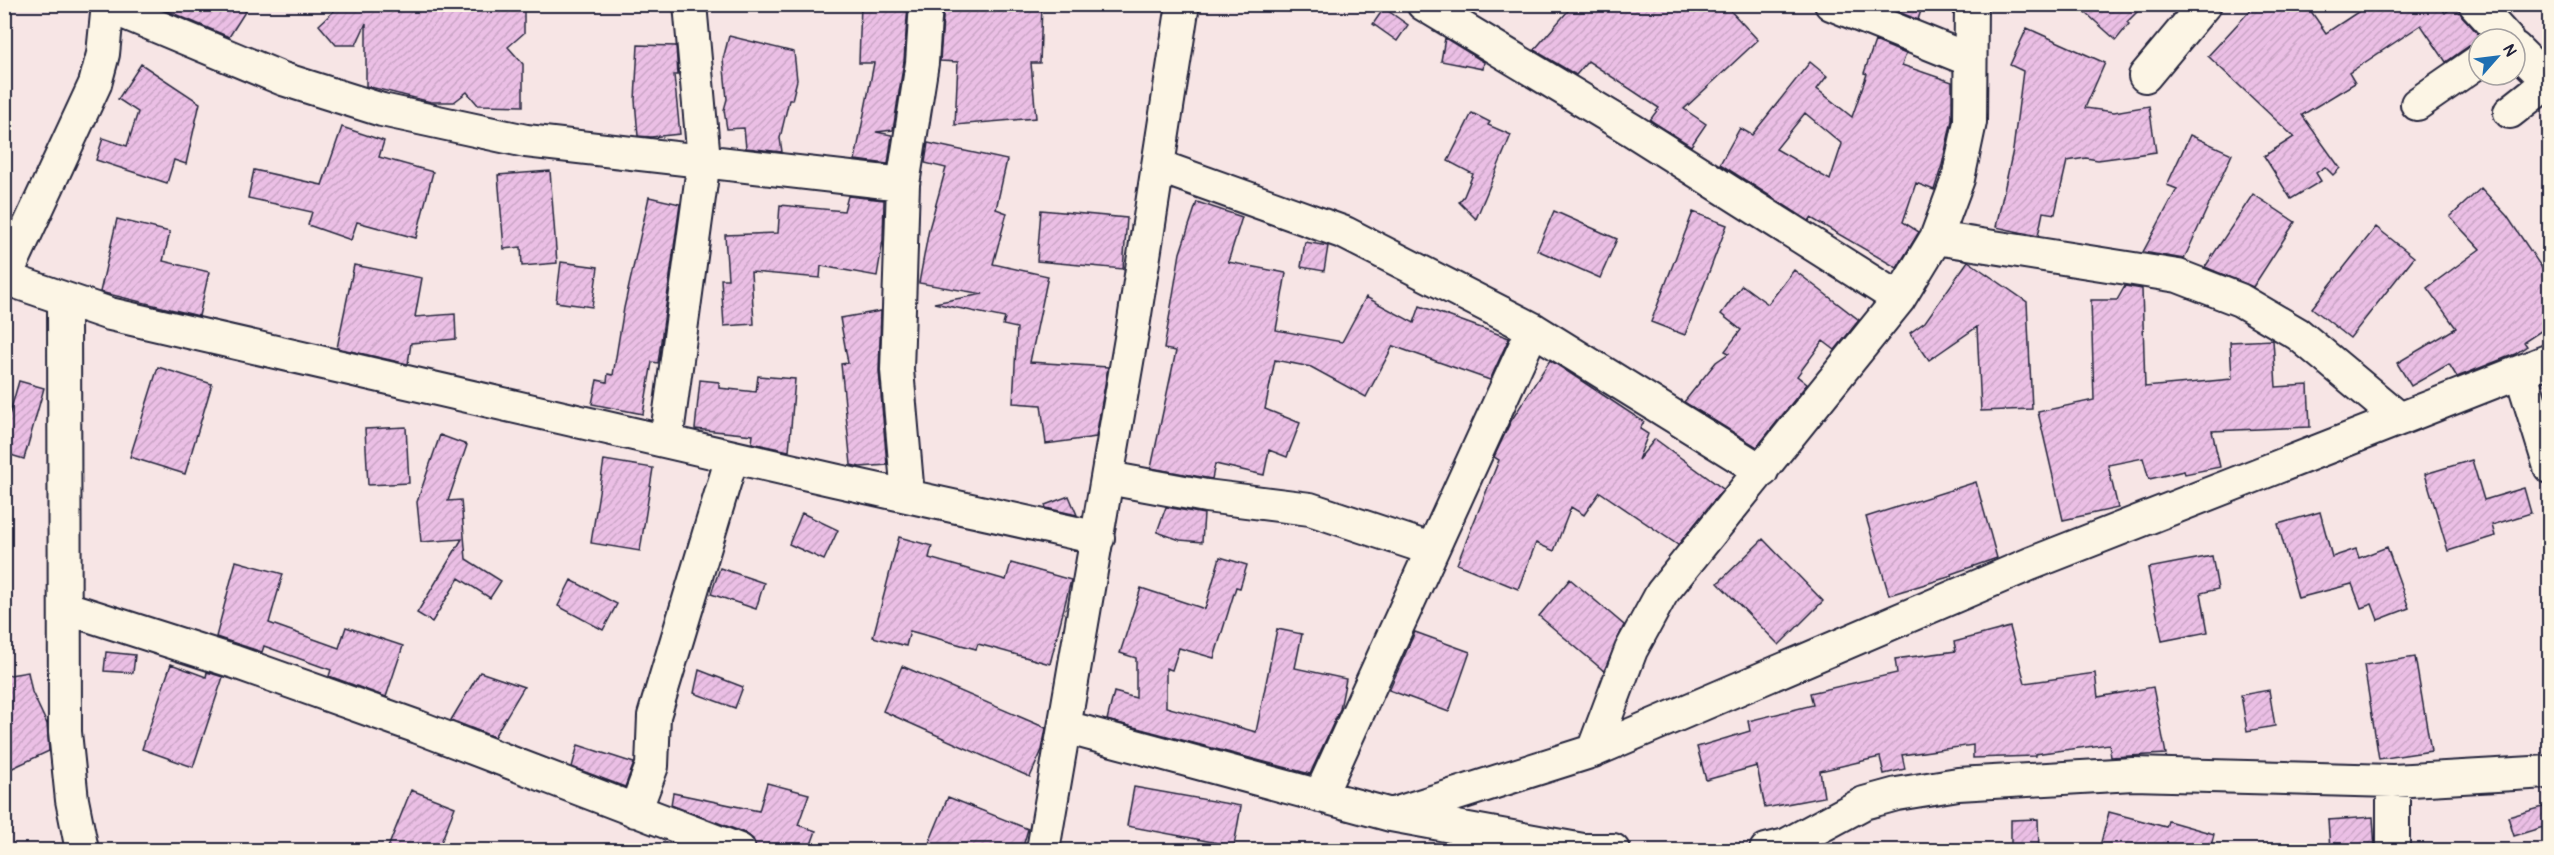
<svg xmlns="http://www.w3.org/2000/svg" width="2554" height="855" viewBox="0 0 2554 855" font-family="Pangolin,sans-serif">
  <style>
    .building { fill: url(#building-hatch); stroke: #22223b; stroke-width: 1.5; fill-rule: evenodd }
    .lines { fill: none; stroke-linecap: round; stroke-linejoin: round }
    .minor-casing { stroke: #22223b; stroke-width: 36 }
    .minor { stroke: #fcf5e5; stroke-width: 32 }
  </style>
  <defs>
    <pattern id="building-hatch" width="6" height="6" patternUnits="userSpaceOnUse" patternTransform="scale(1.5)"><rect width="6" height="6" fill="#ebbfe5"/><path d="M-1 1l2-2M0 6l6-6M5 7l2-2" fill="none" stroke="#c9a4c5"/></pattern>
  </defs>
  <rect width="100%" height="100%" fill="#f7e5e5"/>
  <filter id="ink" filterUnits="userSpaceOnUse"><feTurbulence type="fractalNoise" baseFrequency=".0167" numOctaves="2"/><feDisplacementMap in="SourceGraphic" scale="12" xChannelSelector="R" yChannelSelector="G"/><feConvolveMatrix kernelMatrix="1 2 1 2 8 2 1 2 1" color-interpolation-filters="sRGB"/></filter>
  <g filter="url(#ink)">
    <path class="building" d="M151,4H250L229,37Z
      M334,4H524V33L508,47L523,64V106L478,105L467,92L454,102H431L366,86V23L356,45H336L319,25L334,11Z
      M861,4H908L904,61L893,130L876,132L892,135L888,164L855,160L874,63H859Z
      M944,4H1042L1040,63H1031L1036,118L955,125L958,62L940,61Z
      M1574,4H1724L1758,40L1684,109L1706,124L1691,146L1650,120L1659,108L1588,61L1576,75L1534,50Z
      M1880,4H1923L1918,20Z
      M2076,4H2145L2127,22L2129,24L2116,40Z
      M2256,4H2306L2326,33L2358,12L2353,4H2451L2443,10L2445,13L2457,4L2462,16L2483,39H2479V43L2469,46L2446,62L2421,25L2349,73L2355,83L2302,115L2340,168L2333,175L2325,167L2316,173L2321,181L2291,199L2264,156L2294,137L2208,56Z
      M1384,8L1408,25L1397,41L1373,24Z
      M2027,28L2105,63L2085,108L2114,112L2149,106L2156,152L2098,160L2086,158L2067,161L2055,214L2043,212L2038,236L1996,227L2013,150L2023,71L2010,65Z
      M729,36L794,52L797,80L792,100H789L780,138L782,152L746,148L744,128L727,129L724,110L727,99L723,59Z
      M1445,38L1484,62L1483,69L1441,61Z
      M1875,41L1906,54L1902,65L1952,82V120L1942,165L1934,190L1916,183L1903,222L1919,232L1897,268L1811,218L1809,221L1720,164L1740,128L1752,135L1810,62L1827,76L1817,89L1852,117L1867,74L1864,73ZM1805,113L1842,144L1830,180L1776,149Z
      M638,45L676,46L678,75H674L680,134L651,137L638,136L635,100Z
      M141,64L200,103L186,164L174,160L167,183L96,160L103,138L127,146L138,112L118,99Z
      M1472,113L1490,122L1488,125L1511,135L1476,219L1459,202L1464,196L1473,174L1448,161Z
      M342,127L384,141L379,157L433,172L416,238L357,222L351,240L308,225L312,212L248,198L254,170L322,185Z
      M2190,135L2232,154L2184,259L2143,252L2177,189L2167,185Z
      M928,143L1007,160L996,209L1007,213L993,264L1048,276L1030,362L1108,367L1096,437L1046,444L1041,405L1013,403L1017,328L1003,325L1005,318L934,303L983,294L919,283L929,229L946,168L925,163Z
      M550,171L557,263L522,266L521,247L504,249L498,175Z
      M2481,188L2507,216L2550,280V325L2524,342L2527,346L2515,354L2457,377L2449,364L2411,386L2397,363L2456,328L2427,288L2480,249L2450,217Z
      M2253,194L2295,222L2253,287L2205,267Z
      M848,196L884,200L883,240L877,276L821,266L820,278L751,272L754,324L724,326L721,279H728L725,235L778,233L780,205L844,211Z
      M649,197L680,204L658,363L652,362L643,414L592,404L597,380L607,382L608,374L613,375L624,308Z
      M1197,202L1242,217L1228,262L1286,273L1276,330L1342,342L1366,297L1414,323L1420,306L1509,338L1490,380L1393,346L1366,397L1311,367L1275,360L1265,409L1300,423L1287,457L1269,450L1264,475L1215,464L1212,479L1151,468L1176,351L1164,349L1180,253Z
      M1041,210L1127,218L1123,269L1037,261Z
      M1554,211L1617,239L1600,278L1537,250Z
      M1693,212L1727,225L1685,335L1651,322Z
      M117,219L170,232L163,261L209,272L199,316L100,292Z
      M2376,227L2414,257L2350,338L2312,308Z
      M1305,242L1328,246L1324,271L1301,267Z
      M1968,261L2027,302L2032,409L1981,411L1977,327L1929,360L1910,333L1925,322Z
      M561,262L598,267L592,307L556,302Z
      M354,265L422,278L415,317L455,314L456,339L411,343L408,364L337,348Z
      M1794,270L1859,320L1835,350L1823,341L1797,376L1807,384L1757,447L1684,402L1716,362L1729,353L1725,351L1741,330L1721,314L1742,285L1768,304Z
      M2125,286L2142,289L2145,387L2232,379L2230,342L2273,340L2276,387L2308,385L2310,427L2212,431L2220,467L2185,474L2184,471L2149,479L2143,458L2108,465L2118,508L2063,520L2038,412L2094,400L2091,300H2117Z
      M881,311L879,371L887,465L860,467L851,465L841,364L848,363L840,318Z
      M1550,360L1644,422L1640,429L1648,434L1638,460L1655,439L1723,489L1678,545L1600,492L1584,515L1571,507L1554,551L1536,543L1518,589L1457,564L1499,460L1494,457L1511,421Z
      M158,367L212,384L185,474L130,457Z
      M758,376L795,379L789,451L752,443L753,435L695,429L700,380L719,382V388L756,392Z
      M19,381L44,388L24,459L4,453V433Z
      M406,427L409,483L368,485L365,429Z
      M440,435L467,445L448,501L461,500L466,559L501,581L490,598L459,578L432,622L417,613L462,539L421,542L417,502Z
      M604,460L653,468L640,551L591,543Z
      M2472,460L2484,500L2524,488L2531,513L2492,525L2495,536L2448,551L2425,474Z
      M1976,482L1997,558L1951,574L1952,576L1889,595L1866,517Z
      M1069,496L1077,515L1046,508L1045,505Z
      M1166,507L1204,514L1202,542L1180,540L1157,532Z
      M2320,512L2332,557L2356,549L2359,558L2387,547L2409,608L2378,620L2372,604L2361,608L2352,584L2298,598L2278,524Z
      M802,513L838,530L824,560L789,544Z
      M899,537L932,546L929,558L1006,580L1011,563L1071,580L1050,664L978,644L976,649L910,631L906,646L873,637Z
      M1763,539L1823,601L1779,645L1718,583Z
      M2212,556L2218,589L2201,593L2208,632L2162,641L2148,568Z
      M1220,557L1247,565L1240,588L1236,587L1214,658L1179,648L1172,670L1166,668V707L1256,732L1277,629L1302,634L1295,668L1346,679L1340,709L1310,774L1107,720L1114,692L1136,698V658L1120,653L1141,588L1205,609Z
      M236,561L283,574L269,623L339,648L346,627L403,646L386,697L329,676L331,670L264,646L262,652L216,637Z
      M720,568L764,583L756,609L711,594Z
      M1570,579L1624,625L1604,671L1539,616Z
      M571,580L617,604L603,630L558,606Z
      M2010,627L2025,683L2095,673L2098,697L2153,687L2166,754L2111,757L2109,744L2035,754V756L1973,758V745L1902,755L1905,769L1884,774L1880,757L1820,771L1824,797L1765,808L1757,766L1706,780L1697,747L1750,731L1748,721L1813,705L1810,693L1897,673L1895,659L1956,651L1954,642Z
      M1415,632L1470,652L1449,712L1389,690Z
      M106,652L135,655L133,673L104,671Z
      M2415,657L2431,751L2379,759L2364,665Z
      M171,664L206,677L207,672L223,677L193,767L142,749Z
      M902,666L1046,728L1042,750L1030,777L883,711Z
      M699,670L743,687L735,708L694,693Z
      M28,672L32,692L47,724L49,751L4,772V676Z
      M480,672L524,687L494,737L451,720Z
      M2269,690L2275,726L2247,731L2241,695Z
      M578,745L634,763L625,787L572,767Z
      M767,783L809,794L798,825L816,831L809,850H757L753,839L745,833L671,805L673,793L759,811Z
      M1134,787L1241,806L1234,846L1127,826Z
      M411,790L455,807L438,850H387Z
      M948,797L1028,829L1022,850H948L929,843Z
      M2550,805V825L2514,836L2508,817Z
      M2109,812L2166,827L2168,821L2214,834L2210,850H2099Z
      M2373,817L2375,850H2330L2328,820Z
      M2038,819L2039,850H2011V820Z"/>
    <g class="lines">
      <g class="minor-casing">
        <path id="minor" d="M1423,4L1632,130L1899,299
          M1831,4L1970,60
          M2475,4L2507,39
          M108,6L283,79L382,110L526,141L903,184
          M2515,48L2550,83
          M2145,76L2205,4
          M2417,104L2479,61
          M2510,112L2547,83
          M1158,166L1345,233L1533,329L1762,471
          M1936,238L2178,276L2240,300L2298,334L2400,419
          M4,278L110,314L834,480L1098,538
          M5,278L95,84L103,54L108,4
          M64,300L65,732L72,800L82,850
          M2521,373L2550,467
          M666,441L704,160L690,4
          M1108,478L1206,496L1310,509L1431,549
          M908,496L897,370L903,184L922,63L926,4
          M66,608L235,662L418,727L739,850
          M1065,727L1391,815L1583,850H1613
          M1593,751L1631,650L1662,593L1899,299L1936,238L1958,179L1970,122L1971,4
          M2393,781V850
          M1320,796L1533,329
          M635,811L652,766L654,716L732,457
          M1391,815L1593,751L2030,564L2550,360
          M1043,850L1133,327L1183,4
          M1766,850L1786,845L1864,803L1897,794L1958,784L2133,774L2393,781L2550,772"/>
      </g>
      <use href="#minor" class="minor"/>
    </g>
  </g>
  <rect width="2554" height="855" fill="none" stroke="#fcf5e5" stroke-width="24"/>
  <rect x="12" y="12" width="2530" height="831" fill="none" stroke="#22223b" stroke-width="2" filter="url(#ink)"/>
  <g transform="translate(2497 57) rotate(62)"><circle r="28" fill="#fcf5e5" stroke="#a5a1a1" stroke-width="1.5"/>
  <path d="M0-4.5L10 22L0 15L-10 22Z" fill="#1f6fb2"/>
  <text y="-9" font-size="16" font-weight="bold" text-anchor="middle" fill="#22223b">N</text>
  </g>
</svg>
